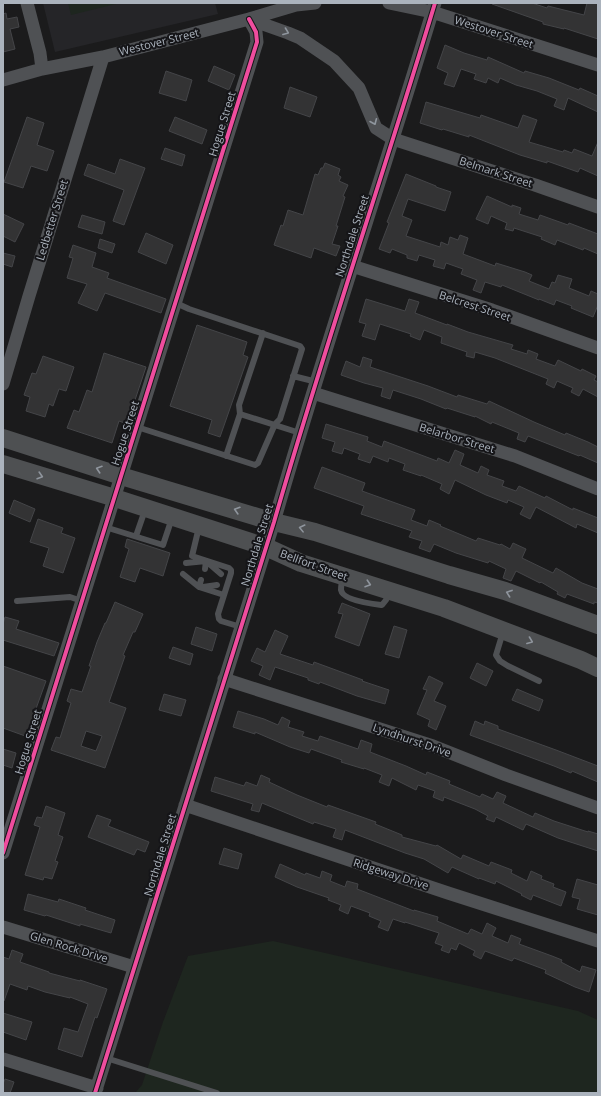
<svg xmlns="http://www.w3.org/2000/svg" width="601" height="1096" viewBox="0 0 601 1096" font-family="'Open Sans',sans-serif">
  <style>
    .built { fill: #252528 }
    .green { fill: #1e261f }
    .building { fill: #333334; stroke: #444548; fill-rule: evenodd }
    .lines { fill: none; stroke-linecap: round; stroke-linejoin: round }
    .lane { stroke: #4f5154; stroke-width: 6 }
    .street { stroke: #4f5154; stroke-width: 13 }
    .secondary { stroke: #4e5052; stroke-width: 18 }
    .cycleway-casing { stroke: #151518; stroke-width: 6 }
    .cycleway { stroke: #ef4d9e; stroke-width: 4 }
    .oneway { stroke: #8f969e }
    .oneway2 { stroke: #8f959d }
    .labels { text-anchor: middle; stroke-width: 4; stroke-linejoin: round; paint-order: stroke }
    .street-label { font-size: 11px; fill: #abb3bd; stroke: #151518 }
  </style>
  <rect width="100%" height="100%" fill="#1b1b1c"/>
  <path class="built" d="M43,3H215L218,14L55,52Z"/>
  <path class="green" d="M68,3H120L71,15Z
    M273,941L578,1011L598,1020V1093H135L142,1085L163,1022L188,956Z"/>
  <path class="building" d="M492,3H532L547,8L548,6L584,15L587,3H598V39L564,28V29L543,24V22L492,4Z
    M6,13L7,19L17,17L19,27L10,29L15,49L3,52V14Z
    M445,45L464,53L487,60L488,57L524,73L525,71L549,78L579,90L580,88L598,96V112L568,98L564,110L554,106L557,99L537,91L516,85L500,78L498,83L488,78L486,83L474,79L476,74L461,69L454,87L444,84L448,73L437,68Z
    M214,66L235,75L229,90L208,81Z
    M166,71L192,80L186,101L159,93Z
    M290,87L317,97L310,117L284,108Z
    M426,102L480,118L481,115L518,128L523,115L537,120L529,142L563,152L564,150L572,153L574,149L592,156L598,142V176L580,168L578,172L547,161V163L520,155L469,135V137L443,129L442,130L420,123Z
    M27,117L44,123L37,145L54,151L47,171L31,166L23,188L4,182Z
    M175,117L207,130L202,144L169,131Z
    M165,148L185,155L182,166L161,159Z
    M120,159L145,168L124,225L113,221L124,190L84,175L88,164L115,174Z
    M325,163L340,169L338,175L341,177L339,181L348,185L343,196L345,197L336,226H338L332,244L340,246L336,256L314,248L311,258L274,245L281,225L283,226L288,210L303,215L315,174L318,175L321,168H323Z
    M406,174L436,186V187L451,192L445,211L408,199L402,216L412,220L406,236L440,247L441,242L448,245L450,237L458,240L460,235L468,238L463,254L495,266L496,263L525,272L532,275L529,281L549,289L552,282L555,283L558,275L572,279L569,288L589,296L591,291L598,294V305L593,317L571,308L572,306L556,300L554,305L539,299V300L502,285L501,287L485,282L481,293L473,290L477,280L461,274L463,269L446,263L444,269L433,266L435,260L419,255L417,261L407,258V255L392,249L390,253L379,249L389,223L387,222Z
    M487,196L512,207V205L521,208L519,214L538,220L540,215L568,225L569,223L598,234V254L584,248L583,250L557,240L555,245L541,239L542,237L514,228L513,231L505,229L507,223L491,216L488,224L476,219Z
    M3,214L24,224L15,242L3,236Z
    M82,215L105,222L102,234L78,227Z
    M146,233L173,245L166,264L138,252Z
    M100,239L115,244L112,253L98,248Z
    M73,245L96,253L92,267L109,273L107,278L166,299L161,313L105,293L97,311L78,303L87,284L67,278L73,258L69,257Z
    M3,253L15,256L12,267L3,264Z
    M366,299L405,311L409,299L419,302L415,313L447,325V324L468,332L513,345L511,349L527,354L528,350L538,354L536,359L555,366L558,360L581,371L582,369L596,376L594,380L598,382V397L583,389L579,396L571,392L573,388L557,381L554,388L546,384L548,379L495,358L475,352L474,358L466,356L467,352L441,343L442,337L424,330L420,340L410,336L411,334L380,324L375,340L362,336L366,324L359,322Z
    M197,325L247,342L243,355L248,357L220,437L208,433L212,420L170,406Z
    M104,353L146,367L127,424L119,421L112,443L67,428L74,410L79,412L87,390L92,392Z
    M43,356L74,367L66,391L59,389L53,406L49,404L45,417L26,411L30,397L24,395L32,373L36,374Z
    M363,357L372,360L370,367L428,386L457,397L458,395L487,404L489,401L534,422L565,435L566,433L588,442L598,447V463L582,456L580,455L579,456L528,436L525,442L517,439L519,433L492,422L491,424L475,416V417L447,408L446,409L421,399L393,390L390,399L381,396L383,388L364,383L341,375L346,361L360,367Z
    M326,424L368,437L367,441L382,447L384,441L437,461L438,458L449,463L455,450L464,454L460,465L478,473L481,466L489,470L487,475L504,481L502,486L516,491L519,486L545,498L546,496L573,510V508L598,518V533L577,524L576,528L536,507L530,519L520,514L524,507L508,500L507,503L486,495L455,480L449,494L440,489L442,484L421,475V476L403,470L405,464L389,458L388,462L373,456L370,463L358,459L360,454L344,448L342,454L332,451L335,442L322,438Z
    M322,467L365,483L362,491L415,510L411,520L427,526L429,520L441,525L440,526L476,541L478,538L500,545L501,544L510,549L513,543L526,549L522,558L553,573L556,568L582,583L598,589V603L594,602V604L567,594L565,598L557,594L558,592L541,582L540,583L516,571L511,581L503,578L506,569L489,561L488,563L456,553L434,544L430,552L419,548L422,541L409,537L412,531L361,514L364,506L314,488Z
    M14,500L35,509L30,522L9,513Z
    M38,519L63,528L61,533L75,538L63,573L43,566L49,548L30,542Z
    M127,539L170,553L163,576L140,568L135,582L120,577L129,549L125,547Z
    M115,602L143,614L135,632H133L123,655L125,656L109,702L126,708L105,768L51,750L56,737L60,738L71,703L67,701L71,689L82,692L91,666H89L97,642L105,623H106ZM86,731L102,736L96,751L81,746Z
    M342,603L370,614L359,646L335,637L343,614L338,613Z
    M5,617L19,621L16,629L59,643L54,656L3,640V624Z
    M394,626L407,630L399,658L385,654Z
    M196,627L217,634L212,651L191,644Z
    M275,630L288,636L280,654L313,665L314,662L363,680L362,681L389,690L385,704L357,696L320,682L319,684L308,680V678L275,667L270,680L259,675L263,666L251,661L257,648L265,652Z
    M173,647L193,654L190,665L169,658Z
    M477,663L493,671L486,686L470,678Z
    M3,666L46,681L29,728L31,729L28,737L3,728Z
    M429,676L443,683L434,701L446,706L436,730L428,726L430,720L417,714L427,690L423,689Z
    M517,689L543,700L539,711L512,700Z
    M164,694L186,700L181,716L159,710Z
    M238,711L264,719L278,725L282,717L290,721L288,727L304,732L302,736L318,741L320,736L358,749L361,740L372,744L370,752L406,766L426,775L427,772L450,781L449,784L480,797L482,794L493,799L497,792L506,796L503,803L533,817L535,813L554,821L588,832V831L598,834V851L558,838L526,824L523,830L496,817L494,822L486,819L488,816L475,809L444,797L443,801L433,797L435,791L418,785L416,790L392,778L389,786L379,782L382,775L364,768V769L341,762L342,760L311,749L309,753L290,747L255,732V734L233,727Z
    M475,721L484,725L485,721L498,726V729L556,750L598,766V782L572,771L571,773L554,766L470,735Z
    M3,749L16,753L12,768L3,765Z
    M261,775L270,779L269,782L297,795L327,807L328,805L376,822L375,824L402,835V837L436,846L437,845L461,859L463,855L489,866L491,862L512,870L511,873L527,881L531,871L542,876L541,879L554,884L553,887L566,892L561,906L533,895L531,900L521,895L522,894L496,881L495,884L479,878V879L452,867L448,873L424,859L405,853L345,830L342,840L333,837L336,829L314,822L313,824L262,803L259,812L251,810L253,804L211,791L215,777L244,786L246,782L257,786Z
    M46,806L65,813L58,835L63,837L55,861L58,862L52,879L44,877L43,880L25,875L40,827L34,825L37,817L42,818Z
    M97,815L111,820L108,826L149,842L145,852L137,849L134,855L88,837Z
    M224,848L242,854L238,869L219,864Z
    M280,864L305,875L306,873L320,878L322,871L332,875L330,881L345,887L347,881L358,884L357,889L414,911V910L438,917L437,921L468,934L471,929L482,934L487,923L496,928L492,936L508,943L511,935L521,939L519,944L552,956L562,960L561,962L580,972L582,966L596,970L589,992L575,987L545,973L546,970L514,958L512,961L485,951L481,959L473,955L475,951L459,943L456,950L451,948L449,953L441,950L443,946L435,943L439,933L405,922V923L393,919L388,931L378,927L381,921L369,916L370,913L351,906L348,914L339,910L341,905L328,900L329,898L297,887L275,877Z
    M577,879L598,885V915L577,909L580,899L572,897Z
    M28,894L58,902L59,899L86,908L85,910L115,920L111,933L80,924V926L46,915L45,916L24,910Z
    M12,950L23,954L20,962L49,972V973L80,981V980L107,989L97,1018L95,1017L82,1057L58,1049L64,1028L78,1032L88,1004L70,997V998L45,992L28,986L27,990L10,984L4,1001L3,1000V957L9,959Z
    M3,1013L32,1022L26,1040L3,1032Z
    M5,1079L14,1082L10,1093H3V1084Z"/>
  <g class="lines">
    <path class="lane" d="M293,376L317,382
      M240,414L300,433
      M137,427L255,465L258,463L275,424L280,419L302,349L300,346L189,309L176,303
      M226,456L240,414L239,405L263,333
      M105,527L163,545L172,518
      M199,527L192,556L229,568L231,570V573L218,614L219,619L221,621L241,627
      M136,536L145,510
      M186,563L206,561L221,574
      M205,569L206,561
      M183,574L199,587L224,595
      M343,577C342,581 341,587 341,590C343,601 373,604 382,605L386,600L389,592
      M199,587L201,580
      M203,587L217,585
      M17,601L70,597L82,601
      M503,632L496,655L500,661L508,666L539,681
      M106,1058L217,1093"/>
    <path class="street" d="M27,3L40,53L42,69
      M389,3L432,12L598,65
      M249,19L288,33L300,38L334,61L359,88L376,128L393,139L535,185L598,207
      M3,80L42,69L103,57L249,19L296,5L315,3
      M352,266L492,310L598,348
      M3,384L29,296L103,57
      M313,393L515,456L598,489
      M224,679L433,746L506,775L598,808
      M185,805L448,893L598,941
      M3,853L257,42L256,32L249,19
      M3,927L134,967
      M3,1059L97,1088
      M95,1093L274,522C324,348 383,176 435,3"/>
    <path class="secondary" d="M3,438L121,476L274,522L315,532L449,575L505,591L598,625
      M3,464L115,498L266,547L301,563L444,608L581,660L598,668"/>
    <g class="cycleway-casing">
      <path id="cycleway" d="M3,853L257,42L256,32L249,19
        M95,1093L274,522C324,348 383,176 435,3"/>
    </g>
    <use href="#cycleway" class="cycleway"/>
  </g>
  <defs><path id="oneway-chevron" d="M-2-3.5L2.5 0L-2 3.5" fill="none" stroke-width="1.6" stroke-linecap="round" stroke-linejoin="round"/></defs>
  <g class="oneway">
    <use href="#oneway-chevron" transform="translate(286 32) rotate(21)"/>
    <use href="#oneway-chevron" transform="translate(374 122) rotate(67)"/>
  </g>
  <g class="oneway2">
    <use href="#oneway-chevron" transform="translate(99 469) rotate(-162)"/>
    <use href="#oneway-chevron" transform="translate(40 476) rotate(17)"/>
    <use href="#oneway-chevron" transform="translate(237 510) rotate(-163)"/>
    <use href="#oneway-chevron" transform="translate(302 528) rotate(-166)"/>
    <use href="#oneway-chevron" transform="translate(368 584) rotate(18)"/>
    <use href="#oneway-chevron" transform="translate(509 593) rotate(-160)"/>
    <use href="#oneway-chevron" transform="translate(530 641) rotate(21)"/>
  </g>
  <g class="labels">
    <g class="street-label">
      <text transform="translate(494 32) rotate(18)" y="4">Westover Street</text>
      <text transform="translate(159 42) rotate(-14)" y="4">Westover Street</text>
      <text transform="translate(222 124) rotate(-73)" y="4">Hogue Street</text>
      <text transform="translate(496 172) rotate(18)" y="4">Belmark Street</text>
      <text transform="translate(52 220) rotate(-73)" y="4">Ledbetter Street</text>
      <text transform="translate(352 236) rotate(-72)" y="4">Northdale Street</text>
      <text transform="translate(475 306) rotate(18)" y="4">Belcrest Street</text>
      <text transform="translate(125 433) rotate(-72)" y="4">Hogue Street</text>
      <text transform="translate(457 438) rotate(17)" y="4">Belarbor Street</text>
      <text transform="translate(257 545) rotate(-73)" y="4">Northdale Street</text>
      <text transform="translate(314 565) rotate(20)" y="4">Bellfort Street</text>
      <text transform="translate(412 740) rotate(19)" y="4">Lyndhurst Drive</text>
      <text transform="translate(28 742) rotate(-73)" y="4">Hogue Street</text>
      <text transform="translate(160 855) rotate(-73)" y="4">Northdale Street</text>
      <text transform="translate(391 874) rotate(18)" y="4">Ridgeway Drive</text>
      <text transform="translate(69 947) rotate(17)" y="4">Glen Rock Drive</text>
    </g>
  </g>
  <rect width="601" height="1096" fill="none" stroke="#abb3bd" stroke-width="8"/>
</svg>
